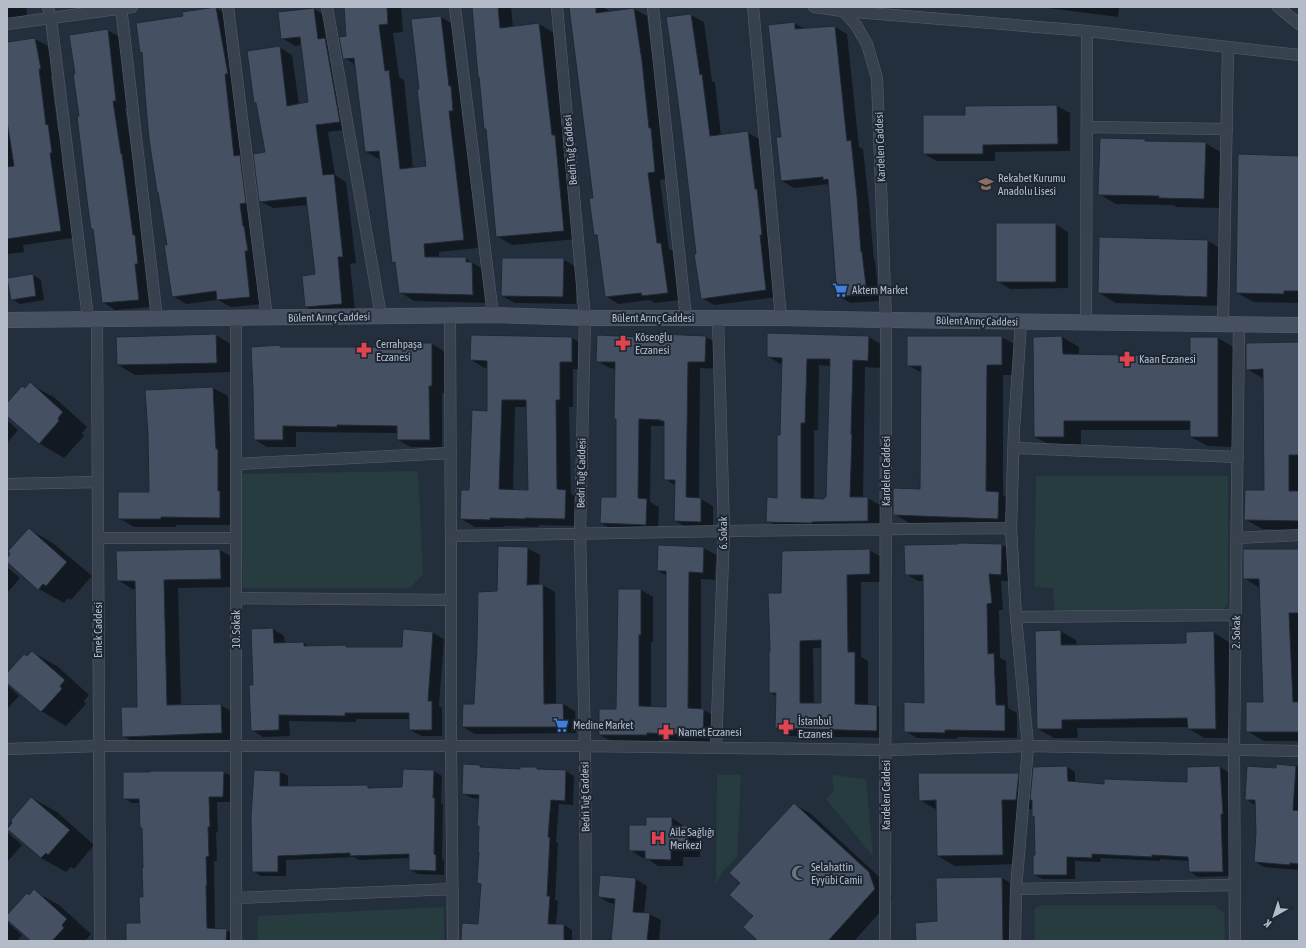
<svg xmlns="http://www.w3.org/2000/svg" width="1306" height="948" viewBox="0 0 1306 948" font-family="'Asap Condensed',sans-serif">
  <style>
    .green { fill: #263c3f }
    .shadow { fill: #0007; fill-rule: evenodd }
    .building { fill: #455162; stroke: #1f2835; fill-rule: evenodd }
    .lines { fill: none; stroke-linecap: round; stroke-linejoin: round }
    .street-casing { stroke: #565f6c; stroke-width: 12 }
    .secondary-casing { stroke: #565f6c; stroke-width: 16 }
    .street { stroke: #38414e; stroke-width: 11 }
    .secondary { stroke: #465061; stroke-width: 15 }
    .labels { text-anchor: middle; stroke-width: 4; stroke-linejoin: round; paint-order: stroke }
    .street-label { font-size: 11px; fill: #b4bcc9; stroke: #1d2633 }
    .poi-label { font-size: 11px; fill: #b4bcc9; stroke: #1d2633; text-anchor: start }
  </style>
  <rect width="100%" height="100%" fill="#242f3e"/>
  <path class="green" d="M418,471L423,574L410,588H243L240,474Z
    M1036,476H1228V604L1223,610L1055,612L1053,589L1034,586Z
    M717,775H741L737,857L722,872L716,884Z
    M832,775L866,779L873,856L826,799L834,791Z
    M1042,905H1214L1224,913L1225,941H1035L1034,909Z
    M444,907V941H258V916Z"/>
  <path class="shadow" d="M7,7H26L28,22L7,24Z
    M75,7H92L78,8Z
    M345,7H401L403,32L393,33L399,77L404,80L413,169L427,167L420,90L441,17L456,26L464,119L478,248L439,252V258H465L486,271L488,303L414,301L400,292L396,264L393,262L381,160L366,152L356,65L344,58L347,37Z
    M473,7H511L513,27L539,24L554,33L578,239L512,245L497,236L487,129Z
    M570,7H602L608,10V12L634,9L647,16L654,69L661,135L663,136L667,179L660,180L669,249L673,251L680,300L655,303L650,300L618,304L606,296L598,237L595,235L594,199Z
    M1040,7H1119L1118,17Z
    M216,8L229,16L263,304L231,307L218,300L186,304L173,296L168,246L144,53L141,52L184,17Z
    M314,9L326,16L352,129L328,132L335,175L346,182L356,263L350,264L355,310L319,314L306,307L316,275L308,205L273,208L260,201L266,153L258,104L255,103L279,47L292,55L299,105L309,103L302,45L295,46L282,38Z
    M691,15L704,22L712,81L715,83L721,136L748,133L761,140L778,297L714,305L702,298L697,255Z
    M794,23L805,29L835,27L847,34L859,147L863,149L869,204L874,260L875,261L879,301L851,303L838,296L829,184L794,188L782,181V138Z
    M107,30L120,37L128,108H125L133,161L135,162L151,307L115,310L103,302L76,75Z
    M35,39L48,46L53,76H51L58,131L61,133L65,160H62L73,238L23,245L24,252L7,254V131H9L7,118V43Z
    M1057,106L1070,113V151L995,152V161H937L924,154L966,116V107Z
    M1145,140L1149,142L1205,143L1222,153L1221,208L1177,207L1173,205L1116,204L1099,194Z
    M1298,153L1299,303L1254,302L1237,293L1298,157Z
    M1055,224L1068,232V288L1010,289L997,281Z
    M1100,238L1208,241L1225,251L1224,306L1116,303L1099,293Z
    M563,259L576,267V304L515,303L502,296Z
    M33,275L41,280L44,300L20,304L12,299Z
    M768,334L869,337L882,345L881,368L865,367L863,498H867L880,505V528L780,529L768,521L778,499L783,364H780L768,356ZM819,365L831,366L827,498L825,500H814V430H818Z
    M216,335L232,345L233,372L135,375L118,365Z
    M472,336L572,338L586,346V370L573,369V407H569L571,494L579,499V526L539,525V527L504,526V527H475L461,519L470,491L488,412V368H485L471,360ZM515,407H527L529,491H513Z
    M706,337L718,344L717,369L700,368L699,499H701L713,506V529L688,528L675,521L676,486L665,479V426H651L650,502L659,507L658,532L613,530L601,523L617,498L616,369L610,368L597,361L660,339Z
    M1001,337L1018,346L1019,375H1003V495L1015,503L1014,528L911,524L894,514L921,490L922,373L908,365Z
    M1062,337L1079,347V356L1191,357V338H1218L1235,348V447L1208,446L1191,437V430H1081V446H1052L1035,437L1034,338Z
    M1299,343V530L1262,529L1245,519L1265,491L1264,379L1247,369Z
    M432,344L444,351L445,393H442V447H411L398,440V433L296,432V447H267L255,440L280,346L282,348H401Z
    M30,384L55,398L87,427L82,433L84,436L64,458L39,443L7,415V405Z
    M213,388L228,396L234,525H176V527H134L119,518L150,493L149,434L146,391Z
    M7,420L18,430L7,443Z
    M29,529L54,544L92,576L71,600L68,598L64,603L39,589L21,572Z
    M959,544L1002,545L1014,552L1013,581H1001L1003,610H999L1000,658L1006,661L1008,708L1017,713V738L957,737V739L917,738L905,731L925,704L924,581H918L906,574Z
    M527,548L540,555L539,585H542L555,592L556,704H563L575,711L576,733L475,734L463,727L475,705Z
    M704,548L716,555L715,580L701,579V710H704L716,717L715,742L659,740V742H613L600,735L617,710L641,590L653,597V642H651V708H667V576L658,571Z
    M220,550L234,558L235,587L178,588L181,706L220,705L235,713L236,741L138,744L123,736L138,708L136,589H132L118,580Z
    M869,550L883,558L884,582H861V657L868,661V705L877,706L890,713V738L790,736L776,728L777,696L770,693L782,594ZM813,648H822V704H814Z
    M1299,550V741H1264L1247,731L1264,703L1260,588L1244,578Z
    M7,567L20,578L7,593Z
    M273,629L284,636L285,644L304,643L309,646L403,648L433,633L444,639L439,706L442,708V736H422L410,730V719H356V722L289,721L290,736L263,737L252,730L254,686L252,630Z
    M1060,631L1076,640L1077,646L1187,644L1213,632L1229,642L1231,738H1205L1189,729V727L1077,728L1078,738H1054L1038,729Z
    M32,652L57,666L89,695L84,701L86,704L66,726L41,711L7,681V675Z
    M7,685L19,696L7,709Z
    M464,765L480,766L485,768L521,770L537,768L541,771H566L574,776L573,805L559,804L556,842L558,843L555,900L558,901L556,925H564L572,930V941H462L479,925L482,885L478,883L480,852V799L472,798L464,794Z
    M1277,765L1299,766V870L1264,867L1255,862L1257,833L1255,805L1246,799L1276,769Z
    M1067,767L1075,772V783L1104,785L1188,783V768L1220,767L1228,772L1231,818H1229L1231,876L1198,877L1190,872L1189,861L1160,859V861L1101,858L1100,862L1075,861V879H1043L1034,875L1036,856V817L1033,816V809H1019L1020,864L955,866L938,856L937,810L920,800L1018,774L1033,782Z
    M255,771L280,772L288,776V787L367,786L371,789L403,788L434,771L442,776L441,803L443,804L442,859L444,860V875L418,874L410,870V858L359,860L354,857L286,860V876H261L253,871Z
    M223,772L232,776L231,802H217L218,832H216L217,861H214L215,930H226L235,935V941H127L141,924L144,898V869L143,828L140,803H132L124,798Z
    M32,798L57,812L94,845L74,869L71,867L66,872L41,858L7,827Z
    M794,804L811,814L886,883L892,899L854,941H760L754,916L741,883Z
    M672,818L684,826V827H687L700,834V857H683V866H658L646,858H643L630,850L647,826Z
    M7,832L22,845L7,862Z
    M1002,878L1016,886L1017,941H917L938,922Z
    M636,879L647,886L644,913L649,914L661,920L659,941H608L609,939L612,940L615,904L610,903L599,897Z
    M34,891L59,905L91,934L86,940L87,941H33L7,918V916Z
    M7,922L22,935L17,941H7Z"/>
  <path class="building" d="M216,7L228,74H225L234,156L240,155L246,203L240,204L243,226H244L248,251H245L250,297L217,300L216,291L172,297L164,245H167L158,192H157L149,139L145,94L142,52L140,53L136,23L183,16L182,12Z
    M344,7H387L388,24L379,25L385,71L389,70L400,169L426,166L417,89H419L411,19L441,16L449,86H451L453,111H449L464,240L424,244L425,257H466V262H472L473,295L399,293L395,262L392,263L379,151L365,152L354,58L343,59L339,37L346,36Z
    M472,7H498L500,28L539,23L552,135H555L564,231L496,237L486,129H484L479,77H478Z
    M569,7H596V13L634,8L642,61L649,128H651L655,172L648,173L657,243H661L668,293L642,296L641,293L605,297L597,235H594L589,198H593Z
    M314,8L318,39L325,38L340,122L316,125L323,175L334,174L343,257H338L342,304L305,307L302,276L315,274L306,197L259,202L253,154L265,152L256,103H254L247,51L280,46L287,106L308,102L300,37L281,39L278,12Z
    M691,14L700,75L702,74L710,136L748,131L755,189H757L762,235H760L766,290L701,299L694,254H696L682,133L673,64L666,17Z
    M795,22V29L835,26L847,141L851,140L857,197L861,252H862L867,294L837,297L828,179L823,180V177L781,181L776,137H781L768,25Z
    M108,29L116,101H113L121,154H122L133,235H135L138,264H135L139,300L102,303L93,229H91L87,200L77,116H79L73,74H75L69,35Z
    M35,38L41,69H39L46,125L48,124L52,153H50L61,231L7,239V167L14,166L7,121V42Z
    M1057,105L1058,144L983,145V154H923V115H965V106Z
    M1100,138L1145,139V141L1206,142L1204,199L1159,198V196L1098,195Z
    M1238,154L1299,156V291H1284V294L1236,293Z
    M996,223H1056V282H996Z
    M1099,237L1208,240L1207,297L1098,293Z
    M502,258H564L563,297L501,296Z
    M33,274L36,296L11,300L7,278Z
    M767,333L869,336L868,361L853,360L851,434H852L850,497H868V521L812,522V523H806L766,522L767,497L777,498V435H780L782,358L767,357ZM807,359H830L826,497H824V499L801,498V423H805Z
    M216,334L217,363L117,365L116,337Z
    M660,334L706,336L705,362H688L686,497L701,498V522L674,521L675,480H664V421H660L661,420L639,419L638,498L647,499L646,525L600,523L601,497H616V419H614L615,362H596L597,335L659,338Z
    M471,335L572,337V362H560V400H556L557,489L566,490L565,519L525,518V519L490,518V520L460,519L461,490H469L472,410L487,411V361L470,360ZM502,400H526L528,490L499,489Z
    M907,336H1002V365H987L986,491L999,492L998,519L893,515V488L920,489L921,366H907Z
    M1062,336L1063,354L1190,356V337H1218V437H1190V421H1064V437H1034L1033,337Z
    M1299,342V455H1289V491H1299V521L1244,520L1245,490H1264L1263,369L1246,370V343Z
    M400,343H432V386H429L430,440H397V426L337,425V427L283,426V440H254L253,391L251,347L280,345V347H400Z
    M30,382L63,412L58,418L59,421L39,444L7,416V403L22,386L25,388Z
    M213,387L216,449H218V491H220V518L161,517V519H118V492H149L148,434L145,390Z
    M29,528L67,562L46,586L43,584L38,590L7,562V558L10,554L8,551Z
    M958,543L1002,544L1001,575L989,574L992,603L987,604L988,654L994,653L996,705H1005V731L945,730V733L904,732V702L924,703L923,575H905L904,545L958,544Z
    M658,545L704,547L703,573L689,572L688,708L704,709L703,735L647,733V735H599V709H616L618,589H641V635H639V706L666,707V571H657Z
    M498,546L528,547L527,585L543,584L544,704L563,703L564,727H462L463,704H474L477,646L478,592L497,591Z
    M220,549L221,579L164,580L167,705L221,704L222,733L122,737L121,707H137L135,581H117L116,551Z
    M870,549V574L847,575L848,652H855V704L877,705V731L775,728L776,693H769V651H770L768,593H781L782,551ZM821,640V703H800V641Z
    M1243,549H1299V613H1289L1293,702H1299V732H1246V702H1263L1259,579H1243Z
    M273,628L274,643L304,642V646L346,645V647H402L403,629L433,632L428,701H432V730H409V713H345V716L279,715V730L251,731L249,685H253L251,629Z
    M1061,630V645L1186,643V632L1214,631L1216,729H1188L1187,718L1062,720V729H1037L1035,631Z
    M32,651L65,680L60,686L62,689L41,712L7,683V673L24,654L27,656Z
    M463,764L480,765V767L520,769V767H537V769L566,770L565,801L551,800L548,837H550L547,896H550L548,924H564V941H461L462,923L478,924L481,884L477,883L479,852H478L479,826H477L479,795L462,794Z
    M1276,764L1296,766L1293,810L1299,811V864L1290,863V865L1254,862L1256,833L1255,800H1245L1247,766L1276,768Z
    M1067,766L1068,781L1104,784V779L1187,782V767L1220,766L1223,814H1221L1223,872H1189L1188,857L1152,855V857L1092,854V858L1067,857V875H1033V855H1035L1034,816L1032,817V800H1030L1033,767Z
    M403,769L434,770L433,798H435L434,854L436,855V871L409,870V854L350,856V853L278,856V872H252L251,817L254,770L280,771V786L368,785V788L402,787Z
    M150,771H224L223,797H209L210,827H208L209,856L206,857L207,885H206L207,928L227,929L226,941H126V923H140L139,897H143L142,868H143L142,828H140L139,799H123V772H150Z
    M918,773H1019L1016,800H1002L1003,855L937,856L936,800L919,801Z
    M31,797L70,830L48,855L46,853L41,858L7,829L12,823L11,820Z
    M794,803L869,872L875,889L828,941H758L743,927L753,916L729,895L740,883L729,873Z
    M646,817H672V826H688L687,850H671V860L645,859V851H629V825H646Z
    M600,875L636,878L633,912L650,913L647,941H611L615,899L598,897Z
    M1002,877L1003,941H916L915,923L937,921L936,878Z
    M34,889L67,919L62,925L64,928L52,941H31L7,920V915L27,893L29,895Z"/>
  <g class="lines">
    <g class="street-casing">
      <path id="street" d="M48,7L51,19L88,318
        M121,7L157,319
        M228,7L267,318
        M327,7L381,316
        M455,7L493,315
        M557,7L585,318L580,534L585,746L586,941
        M653,7L686,318
        M753,7L781,318
        M814,7L843,11L1087,31L1299,55
        M844,7L843,11L856,25L867,44L877,78L886,320L885,941
        M1278,7L1299,24
        M7,24L132,7
        M1087,127L1227,129
        M450,316L451,561V746L453,941
        M97,319L100,941
        M1086,323L1087,31
        M1223,324L1228,47
        M1014,448L1238,457
        M236,464L451,453
        M7,484L97,482
        M451,536L724,531L1011,528
        M98,538H236
        M1237,538L1299,535
        M236,598L451,600
        M1016,617L1236,615
        M716,747L724,531L718,319
        M7,749L99,746H585L886,750L1028,746L1299,751
        M1016,889L1235,885
        M236,898L453,889
        M236,941V318
        M1015,941L1016,889L1028,746L1016,617L1011,528L1014,429L1021,322
        M1235,941L1234,751L1239,324"/>
    </g>
    <g class="secondary-casing">
      <path id="secondary" d="M7,320L493,315L585,318H781L886,320L1299,325"/>
    </g>
    <use href="#street" class="street"/>
    <use href="#secondary" class="secondary"/>
  </g>
  <defs>
    <g id="school-bare" transform="scale(1.2)"><path d="M0-5L7-2L0 1L-7-2ZM-4 1L0 2.5L4 1V4Q0 6-4 4Z" fill="#8d6e63" stroke="#1d2633" stroke-width="2.5" paint-order="stroke"/></g>
    <g id="supermarket-bare" transform="scale(1.2)"><path d="M-6-5.5h2.5l.6 2H6L4.5 2H-2.5L-4.4-4H-6ZM-1.5 3.2a1.3 1.3 0 1 0 .1 0ZM3 3.2a1.3 1.3 0 1 0 .1 0Z" fill="#3f7fe0" stroke="#1d2633" stroke-width="2.5" paint-order="stroke"/></g>
    <g id="pharmacy-bare" transform="scale(1.2)"><path d="M-2-6h4v4h4v4h-4v4h-4v-4h-4v-4h4Z" fill="#e0444e" stroke="#1d2633" stroke-width="2.5" paint-order="stroke"/></g>
    <g id="hospital-bare" transform="scale(1.2)"><path d="M-5-5h3v3.5h4V-5h3V5h-3V1.5h-4V5h-3Z" fill="#e0444e" stroke="#1d2633" stroke-width="2.5" paint-order="stroke"/></g>
    <g id="mosque-bare" transform="scale(1.2)"><path d="M3.5-4.9A6 6 0 1 0 3.5 4.9A5 5 0 1 1 3.5-4.9Z" fill="#6b7280" stroke="#1d2633" stroke-width="2.5" paint-order="stroke"/></g>
  </defs>
  <g fill-rule="evenodd">
    <use href="#school-bare" x="986" y="184"/>
    <use href="#supermarket-bare" x="840" y="290"/>
    <use href="#pharmacy-bare" x="623" y="343"/>
    <use href="#pharmacy-bare" x="364" y="350"/>
    <use href="#pharmacy-bare" x="1127" y="359"/>
    <use href="#supermarket-bare" x="561" y="725"/>
    <use href="#pharmacy-bare" x="786" y="727"/>
    <use href="#pharmacy-bare" x="666" y="732"/>
    <use href="#hospital-bare" x="658" y="838"/>
    <use href="#mosque-bare" x="799" y="873"/>
  </g>
  <g class="labels">
    <g class="street-label">
      <text transform="translate(880 147) rotate(-92)" y="4">Kardelen Caddesi</text>
      <text transform="translate(570 150) rotate(-95)" y="4">Bedri Tuğ Caddesi</text>
      <text transform="translate(329 317) rotate(-1)" y="4">Bülent Arınç Caddesi</text>
      <text x="653" y="322">Bülent Arınç Caddesi</text>
      <text transform="translate(977 321) rotate(1)" y="4">Bülent Arınç Caddesi</text>
      <text transform="translate(886 471) rotate(-90)" y="4">Kardelen Caddesi</text>
      <text transform="translate(581 473) rotate(-89)" y="4">Bedri Tuğ Caddesi</text>
      <text transform="translate(723 533) rotate(-90)" y="4">6. Sokak</text>
      <text transform="translate(236 629) rotate(-90)" y="4">10. Sokak</text>
      <text transform="translate(98 630) rotate(-90)" y="4">Emek Caddesi</text>
      <text transform="translate(1236 632) rotate(-89)" y="4">2. Sokak</text>
      <text transform="translate(886 795) rotate(-90)" y="4">Kardelen Caddesi</text>
      <text transform="translate(585 797) rotate(-91)" y="4">Bedri Tuğ Caddesi</text>
    </g>
    <g class="poi-label">
      <text x="998" y="182">Rekabet Kurumu<tspan x="998" dy="13">Anadolu Lisesi</tspan></text>
      <text x="852" y="294">Aktem Market</text>
      <text x="635" y="341">Köseoğlu<tspan x="635" dy="13">Eczanesi</tspan></text>
      <text x="376" y="348">Cerrahpaşa<tspan x="376" dy="13">Eczanesi</tspan></text>
      <text x="1139" y="363">Kaan Eczanesi</text>
      <text x="798" y="725">İstanbul<tspan x="798" dy="13">Eczanesi</tspan></text>
      <text x="573" y="729">Medine Market</text>
      <text x="678" y="736">Namet Eczanesi</text>
      <text x="670" y="836">Aile Sağlığı<tspan x="670" dy="13">Merkezi</tspan></text>
      <text x="811" y="871">Selahattin<tspan x="811" dy="13">Eyyübi Camii</tspan></text>
    </g>
  </g>
  <rect width="1306" height="948" fill="none" stroke="#b4bcc9" stroke-width="16"/>
  <g transform="translate(1274 916) rotate(219)" stroke="#1d2633" stroke-width="3" paint-order="stroke">
  <path d="M0-3L7 15L0 10L-7 15Z" fill="#b4bcc9"/>
  <text y="-6" font-size="11" font-weight="bold" text-anchor="middle" fill="#b4bcc9">K</text>
  </g>
</svg>
